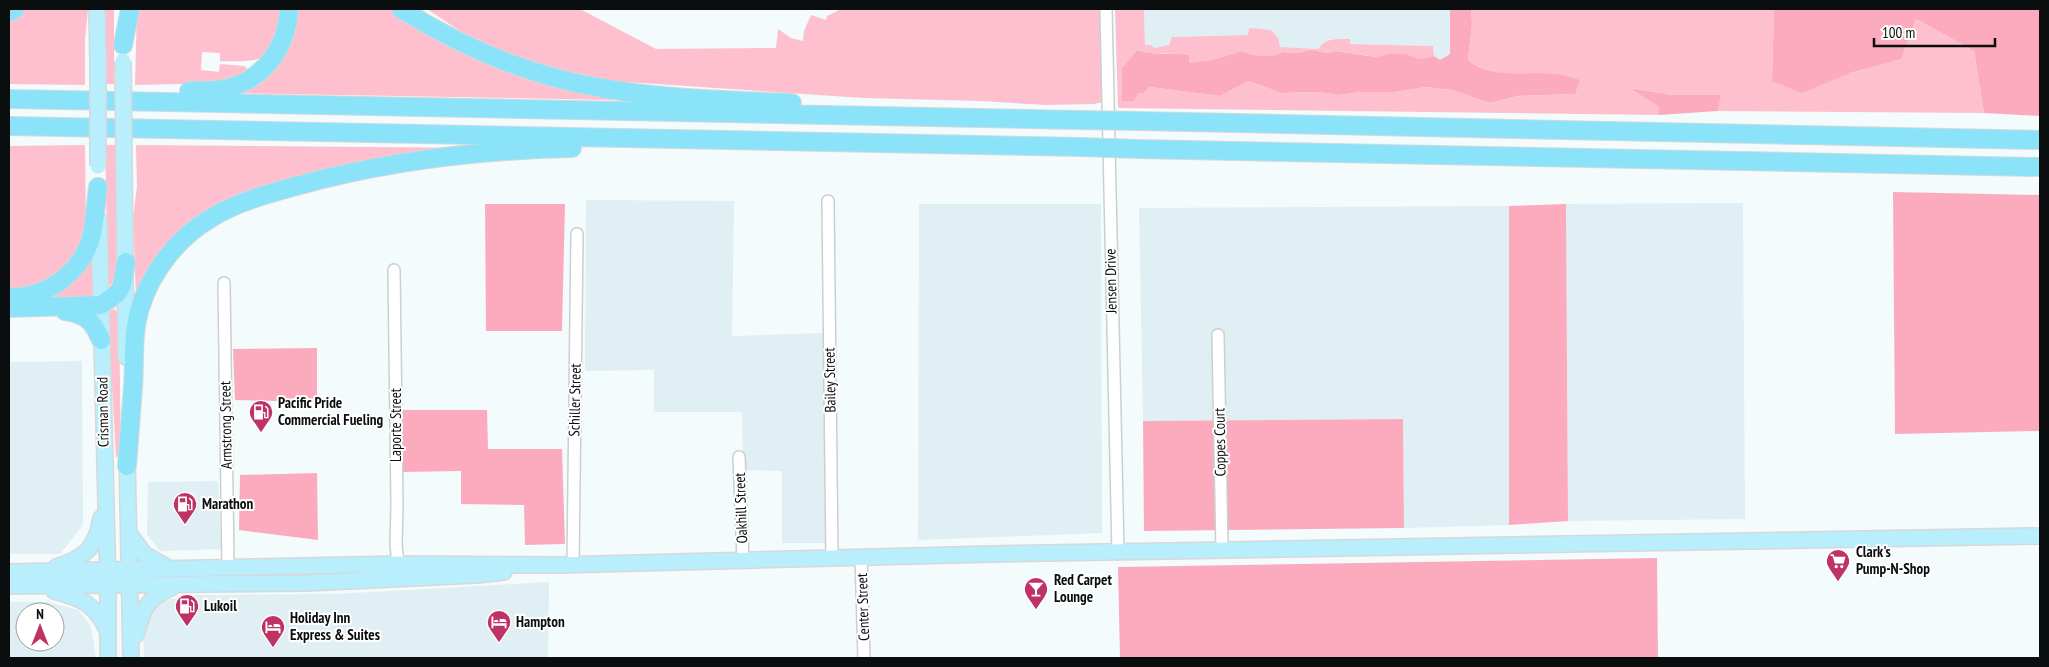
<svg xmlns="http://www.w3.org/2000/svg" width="2049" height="667" viewBox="0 0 2049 667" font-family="'PT Sans Narrow',sans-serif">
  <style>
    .built { fill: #dfeff4; fill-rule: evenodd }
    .green { fill: #fec0ce }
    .forest { fill: #fcabbf }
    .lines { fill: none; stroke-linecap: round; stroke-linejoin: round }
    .minor-casing { stroke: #c9d0d2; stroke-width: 14 }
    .major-casing { stroke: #d8d8d8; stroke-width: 18 }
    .highway-casing { stroke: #d8d8d8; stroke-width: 20 }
    .minor { stroke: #fff; stroke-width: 11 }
    .major { stroke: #b9eefc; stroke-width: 15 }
    .highway { stroke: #8be3fa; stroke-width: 18 }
    .major-bridge-casing { stroke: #d8d8d8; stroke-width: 18; stroke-linecap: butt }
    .highway-bridge-casing { stroke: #d8d8d8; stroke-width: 20; stroke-linecap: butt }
    .major-bridge { stroke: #b9eefc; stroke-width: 15 }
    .highway-bridge { stroke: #8be3fa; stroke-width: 18 }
    .labels { text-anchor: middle; stroke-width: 4; stroke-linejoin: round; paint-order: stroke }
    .street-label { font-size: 15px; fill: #0b0e0e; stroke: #fff }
    .poi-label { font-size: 15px; font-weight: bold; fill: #0b0e0e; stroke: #fff; text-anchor: start }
  </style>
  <rect width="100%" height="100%" fill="#f3fbfd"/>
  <path class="built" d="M1146,9H1450V54L1440,60L1434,56L1433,46L1350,44L1349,39H1330L1321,45L1318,49L1280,47L1249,28L1248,35L1172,37L1169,45L1163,48H1154L1145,45L1144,10Z
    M586,200L734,201L732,336L823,333L827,543H782V471L743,470L742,412H654V370L585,371Z
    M1743,203L1745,519L1568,521L1566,204Z
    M919,204H1101L1102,533L918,540Z
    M1509,206V525L1404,528L1403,419L1143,421L1139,208Z
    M82,361L83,525L60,554H9V362Z
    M218,481L221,549L160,551L147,535L148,482Z
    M549,582L548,658H144L143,631L149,614L162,601L190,595L335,594Z
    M9,602H49L78,610L91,626L96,658H9ZM25,612H55V642H25Z"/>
  <path class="green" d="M23,9H88L85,40V85L9,84V18Z
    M104,9H114V84H104Z
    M137,9H283V11C267,58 274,63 220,61V53L202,52L201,70L219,72L220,64L244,66L247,68L246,72L224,83L135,85Z
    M293,9H391L410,21L617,98L614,100L230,93L248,87Z
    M427,9H580L656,49L776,48L778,29L791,38L803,41L804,31L811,15L826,20L827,16L841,9H1101L1103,102L1094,104L1046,105L980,101L864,98L611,81L553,68L507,53L460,31Z
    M1115,9H1146L1144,10L1145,45H1151L1154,48L1169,45L1172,37L1248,35L1249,28L1271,30L1278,38L1280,47L1318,49C1326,37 1336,39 1350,39V44L1433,46L1434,56L1420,59L1406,54H1388L1377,57L1336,51L1327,53L1311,50L1295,53L1283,52L1273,56L1254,55L1241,51L1215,59L1189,63V55C1172,52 1153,56 1137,50L1122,68V100L1139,93H1144L1150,87L1220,96L1249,81L1281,93L1319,92L1338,95L1360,92H1395L1426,87L1452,90L1490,103L1518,96L1575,94L1558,74C1528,74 1493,79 1468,60L1472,24L1471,9H1774L1772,81L1850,73L1900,59L1916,19L1974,51L1984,113L1718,111L1721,95H1673L1631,88L1659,107V115L1118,108Z
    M85,145L86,226L77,254L44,285L9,290V146Z
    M105,145H115C115,179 124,257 111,285H108Z
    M136,145L487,148L222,206L140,293L136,294L133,217L137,187Z
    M92,248L96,298L31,302Z
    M114,309L118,312L119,315L121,456L116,457L108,316L109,311Z"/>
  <path class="forest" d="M1450,9H1471L1472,24L1468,60C1493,80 1527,71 1557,74C1564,75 1572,78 1580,80L1575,94L1518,96L1490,103L1452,90L1426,87L1395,92H1360L1338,95L1319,92L1281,93L1249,81L1220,96L1150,87L1144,93H1139L1133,101H1122V68L1137,50C1153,56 1172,52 1189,55V63L1215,59L1241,51L1254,55L1273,56L1283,52L1295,53L1311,50L1327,53L1336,51L1376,57L1388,54H1406L1420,59L1434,56L1440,60L1450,54Z
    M1774,9H2040V116L1984,113L1974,51L1916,19L1901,59L1850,73L1802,93L1772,81Z
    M1630,88L1673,95H1721L1718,111L1659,115V107Z
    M1893,192L2040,195V452V431L1895,434Z
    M485,204H565L562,331H486Z
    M1566,204L1568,521L1509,525V206Z
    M317,348V402L235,400L233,349Z
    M402,410H487L488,449H562L565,544L525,545L524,505L461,504V471L402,472Z
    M1403,419L1404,528L1144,531L1143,421Z
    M317,473L318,540L239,530L240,475Z
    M1657,558L1658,658H1120L1118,567Z"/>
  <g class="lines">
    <g class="minor-casing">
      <path id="minor" d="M1106,9L1118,552
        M828,201L832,558
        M394,270L397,505L396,545L399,572
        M224,283L228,567
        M1218,335L1222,550
        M739,457L743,560
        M861,557L864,658
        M573,565L577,234"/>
    </g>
    <g class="major-casing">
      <path id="major" d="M97,9L98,61
        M124,166L126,357
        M99,220L108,586V658
        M127,455L131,658
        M129,533L144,554L167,567
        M56,567C84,558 96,549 101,518
        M9,572L398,564L560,565L992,554L2040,536
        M9,586L307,583L477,575L504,572
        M54,591C81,598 95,604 107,630
        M136,635C143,608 147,598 173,587"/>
    </g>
    <g class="highway-casing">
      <path id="highway" d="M401,9C463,48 530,76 602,88C664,99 729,100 792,103
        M9,12L15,9
        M123,45L130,9
        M189,91C202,91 215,91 228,88C265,79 287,46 289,9
        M9,99L1077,120
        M1138,121L2040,140
        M9,126L1081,147
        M1138,149L2040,167
        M9,297C47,298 83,272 92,234C95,219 96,203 98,187
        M9,308L101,305L118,293L122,285L126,262
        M65,311C86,314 93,321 101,340
        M127,466C129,440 131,413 133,387C135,361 132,334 140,308C151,272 178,237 211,218C237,202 267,194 296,186C386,161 479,150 572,148"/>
    </g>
    <use href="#minor" class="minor"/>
    <use href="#major" class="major"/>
    <use href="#highway" class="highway"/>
    <g class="major-bridge-casing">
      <path id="major-bridge" d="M98,61V166
        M123,61L124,166"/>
    </g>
    <g class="highway-bridge-casing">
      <path id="highway-bridge" d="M1077,120L1138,121
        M1081,147L1138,149"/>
    </g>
    <use href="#major-bridge" class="major-bridge"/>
    <use href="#highway-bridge" class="highway-bridge"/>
  </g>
  <defs>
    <g id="fuel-pin" transform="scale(1.25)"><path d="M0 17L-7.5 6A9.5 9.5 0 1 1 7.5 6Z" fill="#bf3265" stroke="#fff"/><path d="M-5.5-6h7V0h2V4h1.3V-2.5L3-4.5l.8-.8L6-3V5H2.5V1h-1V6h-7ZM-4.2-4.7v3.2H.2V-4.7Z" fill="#fff"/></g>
    <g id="supermarket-pin" transform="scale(1.25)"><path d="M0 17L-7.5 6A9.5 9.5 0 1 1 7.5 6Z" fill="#bf3265" stroke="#fff"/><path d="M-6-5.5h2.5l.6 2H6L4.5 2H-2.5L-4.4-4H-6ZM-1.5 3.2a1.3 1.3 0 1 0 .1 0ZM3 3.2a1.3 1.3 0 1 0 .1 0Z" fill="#fff"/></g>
    <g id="bar-pin" transform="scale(1.25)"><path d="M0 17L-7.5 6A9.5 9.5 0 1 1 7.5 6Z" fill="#bf3265" stroke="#fff"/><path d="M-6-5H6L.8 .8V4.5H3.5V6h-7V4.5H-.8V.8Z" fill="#fff"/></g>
    <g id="hotel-pin" transform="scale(1.25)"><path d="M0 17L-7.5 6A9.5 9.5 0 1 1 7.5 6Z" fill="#bf3265" stroke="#fff"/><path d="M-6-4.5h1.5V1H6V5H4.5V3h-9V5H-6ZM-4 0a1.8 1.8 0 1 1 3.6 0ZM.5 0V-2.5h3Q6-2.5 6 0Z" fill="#fff"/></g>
  </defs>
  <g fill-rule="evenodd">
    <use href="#fuel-pin" x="261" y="412"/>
    <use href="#fuel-pin" x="185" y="504"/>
    <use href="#supermarket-pin" x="1838" y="561"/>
    <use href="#bar-pin" x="1036" y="589"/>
    <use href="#fuel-pin" x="187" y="606"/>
    <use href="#hotel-pin" x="499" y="622"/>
    <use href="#hotel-pin" x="273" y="627"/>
  </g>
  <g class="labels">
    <g class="street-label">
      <text transform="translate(1111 281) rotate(-91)" y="5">Jensen Drive</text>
      <text transform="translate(830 380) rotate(-91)" y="5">Bailey Street</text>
      <text transform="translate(575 400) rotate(-89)" y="5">Schiller Street</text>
      <text transform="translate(103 412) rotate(-91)" y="5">Crisman Road</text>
      <text transform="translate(226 425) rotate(-91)" y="5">Armstrong Street</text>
      <text transform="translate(396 425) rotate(-90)" y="5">Laporte Street</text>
      <text transform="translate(1220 442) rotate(-91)" y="5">Coppes Court</text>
      <text transform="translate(741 508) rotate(-92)" y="5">Oakhill Street</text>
      <text transform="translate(863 607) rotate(-92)" y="5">Center Street</text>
    </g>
    <g class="poi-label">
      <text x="278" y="408">Pacific Pride<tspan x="278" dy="17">Commercial Fueling</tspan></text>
      <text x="202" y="509">Marathon</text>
      <text x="1856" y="557">Clark's<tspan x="1856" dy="17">Pump-N-Shop</tspan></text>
      <text x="1054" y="585">Red Carpet<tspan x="1054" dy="17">Lounge</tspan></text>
      <text x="204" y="611">Lukoil</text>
      <text x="290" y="623">Holiday Inn<tspan x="290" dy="17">Express &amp; Suites</tspan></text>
      <text x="516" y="627">Hampton</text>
    </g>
  </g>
  <rect width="2049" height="667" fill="none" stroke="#0b0e0e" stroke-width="20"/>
  <g transform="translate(40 627)"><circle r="24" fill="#ffffff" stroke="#9d9f9f"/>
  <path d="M0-4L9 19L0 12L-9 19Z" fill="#bf3265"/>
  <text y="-8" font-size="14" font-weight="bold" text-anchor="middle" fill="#0b0e0e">N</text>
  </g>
  <path d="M1874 38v8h121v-8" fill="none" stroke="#0b0e0e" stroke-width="2.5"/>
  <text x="1882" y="38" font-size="15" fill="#0b0e0e" stroke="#ffffff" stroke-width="4" paint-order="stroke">100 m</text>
</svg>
